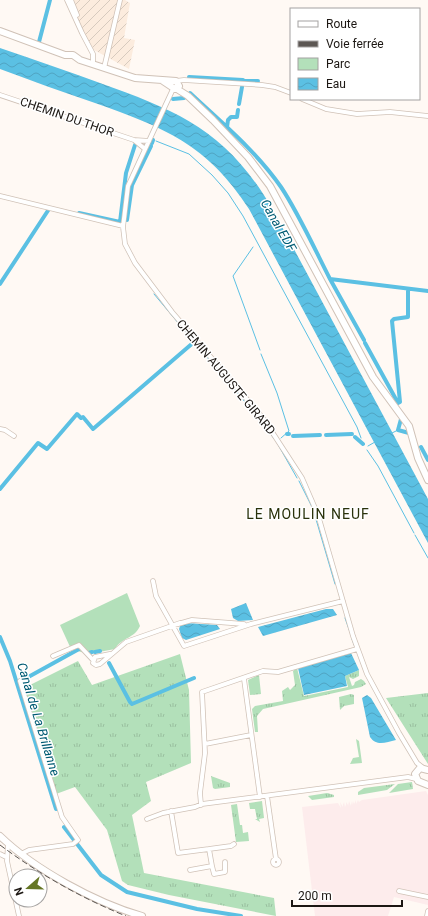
<svg xmlns="http://www.w3.org/2000/svg" width="428" height="916" viewBox="0 0 428 916" font-family="Roboto,sans-serif">
  <style>
    .industrial { fill: url(#industrial-furrows) }
    .education { fill: #fdecec }
    .grass { fill: url(#grass-tufts) }
    .park { fill: #b3e0ba }
    .water { fill: url(#water-waves) }
    .lines { fill: none; stroke-linecap: round; stroke-linejoin: round }
    .stream { stroke: #5bc0e3; stroke-width: 1 }
    .canal { stroke: #5bc0e3; stroke-width: 4 }
    .street-casing { stroke: #d0c2b7; stroke-width: 5.5 }
    .secondary-casing { stroke: #d0c2b7; stroke-width: 8 }
    .street { stroke: #fff; stroke-width: 4 }
    .secondary { stroke: #fff; stroke-width: 6 }
    .rail { stroke: #5c5753; stroke-width: 1; stroke-dasharray: 6 3; stroke-linecap: butt }
    .labels { text-anchor: middle; stroke-width: 3; stroke-linejoin: round; paint-order: stroke }
    .street-label { font-size: 12px; fill: #1c1713; stroke: #fff }
    .water-label { font-size: 13px; font-style: italic; fill: #005b73; stroke: #fff }
    .quarter-label { font-size: 14px; letter-spacing: 1px; fill: #2a320b; stroke: #fff }
  </style>
  <defs>
    <pattern id="industrial-furrows" width="10" height="10" patternUnits="userSpaceOnUse"><rect width="10" height="10" fill="#fcecde"/><path d="M-1 1l2-2M0 10L10 0M9 11l2-2" fill="none" stroke="#d7cabe"/></pattern>
    <pattern id="grass-tufts" width="24" height="20" patternUnits="userSpaceOnUse"><rect width="24" height="20" fill="#b3e0ba"/><path d="M3 7l-1-3M5 7V3M7 7l1-3M15 17l-1-3M17 17v-4M19 17l1-3" fill="none" stroke="#99bf9f"/></pattern>
    <pattern id="water-waves" width="16" height="10" patternUnits="userSpaceOnUse"><rect width="16" height="10" fill="#5bc0e3"/><path d="M0 5q4-4 8 0t8 0" fill="none" stroke="#4fa4c2"/></pattern>
  </defs>
  <rect width="100%" height="100%" fill="#fff9f4"/>
  <path class="industrial" d="M69,0H125L130,3L124,38L135,40L129,69L94,50L83,32Z"/>
  <path class="education" d="M426,791L428,795V905L394,897L388,916H315L302,807L338,803L341,808L340,802L343,807V802L345,807L344,802L346,807V802L348,805V801L349,806V801L351,806V801L352,805L353,801L354,804L356,800V804L358,800L359,802L362,800Z"/>
  <path class="grass" d="M180,654L189,690L191,763L146,782L151,801L132,815L144,873L274,898L276,916L169,895L128,885L122,881L107,830L75,787L56,794L24,688L78,661L92,685Z
    M297,668L304,696L348,687L345,676L359,670V676L353,679L349,677L352,686L354,685L355,682L361,679L364,681L366,684L361,687L263,709L257,716L258,732H255L252,709L255,706L283,701L282,691L288,687L290,690L295,685L293,671Z
    M259,675L261,694L250,695L248,680Z
    M428,693V764L386,698Z
    M351,694L354,695V704L344,706L340,710L339,697Z
    M356,739L359,741L362,763L350,764L353,758L359,757Z
    M211,776L230,783V787L215,789L213,788Z
    M412,782L413,789L389,793L398,784Z
    M395,784L387,790L358,795V792L364,788Z
    M327,793L334,795V797L312,800L308,796Z
    M262,801L264,818L259,819L260,822L255,819H257L255,809H250L249,803Z
    M237,804L240,825H242L243,833L248,832L249,841L236,842L231,805Z"/>
  <path class="park" d="M127,593L140,626C134,639 122,637 115,649L88,654L71,649L60,625Z"/>
  <path class="water" d="M0,48C33,59 67,71 100,83C181,112 228,132 273,210L428,499V543L249,209C207,144 165,128 95,103C63,92 32,81 0,69Z
    M246,603L253,620L238,621L233,618L231,609Z
    M326,609H333L337,615L263,636L258,627Z
    M186,623L217,625L220,629L186,640L182,638L179,629L180,626Z
    M351,653L359,670L345,676L347,686L304,695L298,668Z
    M367,695L371,698L396,740C386,742 377,747 370,737L362,698Z"/>
  <g class="lines">
    <path class="stream" d="M156,141L189,154L212,175L228,193L243,216L357,427L361,438
      M253,247L233,276L260,350
      M154,294L200,349
      M204,354L226,378
      M261,354L277,393L289,431L281,438
      M229,382L276,441L297,478
      M392,433L398,430
      M368,446L375,442
      M367,450L378,466L414,533
      M299,481L313,509L335,584
      M415,535L428,558
      M345,618L350,632
      M352,639L355,647"/>
    <path class="canal" d="M39,42L50,0
      M189,77L243,80
      M243,81H258
      M190,93C222,123 256,151 281,187C299,214 315,250 330,279
      M173,99L184,98
      M239,104L242,87
      M227,127L228,120L231,117H237L238,110
      M152,143L153,140
      M79,213L120,222L126,173L135,145
      M127,220L132,185L151,146
      M0,284L49,209
      M364,340L330,279L428,291
      M365,343L398,403
      M398,403L400,402L392,321L394,319L408,317V290
      M83,417L93,429L194,342
      M401,419L398,430L409,433
      M287,434H289
      M326,435L352,434
      M293,436L320,435
      M355,437L363,444
      M421,447L428,460
      M0,489L38,443L47,449L77,414L81,418
      M0,637L10,661L56,809
      M95,652L100,651
      M89,653L92,652
      M109,663L130,702L132,704L194,678
      M21,681L79,649
      M64,827L101,875L127,892L197,909L241,916"/>
    <g class="street-casing">
      <path id="street" d="M67,0L82,33L93,54V64
        M71,0L77,15
        M104,68L120,0
        M176,81L184,80L262,85L275,87L291,93
        M173,89L128,186L123,227L125,244L135,263L172,312L263,418L302,478L318,515L353,636L367,674L399,733L417,763L422,767
        M0,95L134,140L145,149
        M302,99L326,109L357,114L390,112L428,116
        M134,140L149,141
        M0,196L123,226
        M0,429L5,430L14,436
        M153,581L156,596L184,646L251,624L343,601
        M178,624L192,620L244,624
        M110,654L95,657L93,663L96,665L100,664L126,642L180,623
        M53,656L79,645L93,660
        M244,679L260,797
        M20,681L62,817L78,840L73,844L29,850L21,854
        M205,744L251,735
        M267,796L276,859
        M201,805L200,793L205,753L202,692L263,671L278,672L357,649
        M171,811L178,853L209,849L212,866L190,870
        M147,819L163,813L195,807L202,804L408,777L416,779
        M8,844L7,861L19,916
        M209,849L231,846L234,844
        M0,854L6,857
        M273 862a3 3 0 1 1 6 0a3 3 0 1 1-6 0Z
        M212,866L214,874L225,872V862
        M399,891L428,897
        M427,916L428,911"/>
    </g>
    <g class="secondary-casing">
      <path id="secondary" d="M0,31L65,55H73L80,60L135,78L176,81L179,86L175,89L163,81
        M177,89L188,96L213,120L248,157L270,186L373,377L409,426L418,458L428,480
        M428,770L420,768L415,774L418,781L428,785
        M0,836C34,869 96,903 142,916"/>
    </g>
    <use href="#street" class="street"/>
    <use href="#secondary" class="secondary"/>
    <path class="rail" d="M0,845C39,874 81,898 126,916"/>
  </g>
  <g class="labels">
    <g class="street-label">
      <text transform="translate(67 117) rotate(19)" y="4">CHEMIN DU THOR</text>
      <text transform="translate(226 377) rotate(50)" y="4">CHEMIN AUGUSTE GIRARD</text>
    </g>
    <g class="water-label">
      <text transform="translate(279 225) rotate(60)" y="5">Canal EDF</text>
      <text transform="translate(39 719) rotate(73)" y="5">Canal de La Brillanne</text>
    </g>
    <g class="quarter-label">
      <text x="308" y="519">LE MOULIN NEUF</text>
    </g>
  </g>
  <rect x="290" y="8" width="130" height="92" fill="#ffffff" stroke="#a4a2a1"/>
  <rect x="298" y="21" width="20" height="6" fill="#ffffff" stroke="#a4a2a1"/>
  <text x="326" y="28" font-size="12" fill="#1c1713">Route</text>
  <rect x="298" y="41" width="20" height="6" fill="#5c5753" stroke="#a4a2a1"/>
  <text x="326" y="48" font-size="12" fill="#1c1713">Voie ferrée</text>
  <rect x="298" y="58" width="20" height="12" fill="#b3e0ba" stroke="#a4a2a1"/>
  <text x="326" y="68" font-size="12" fill="#1c1713">Parc</text>
  <rect x="298" y="78" width="20" height="12" fill="url(#water-waves)" stroke="#a4a2a1"/>
  <text x="326" y="88" font-size="12" fill="#1c1713">Eau</text>
  <g transform="translate(28 888) rotate(250)"><circle r="19" fill="#ffffff" stroke="#a4a2a1"/>
  <path d="M0-3L7 15L0 10L-7 15Z" fill="#657624"/>
  <text y="-6" font-size="11" font-weight="bold" text-anchor="middle" fill="#1c1713">N</text>
  </g>
  <path d="M292 900v6h110v-6" fill="none" stroke="#1c1713" stroke-width="2"/>
  <text x="298" y="900" font-size="12" fill="#1c1713" stroke="#ffffff" stroke-width="3" paint-order="stroke">200 m</text>
</svg>
